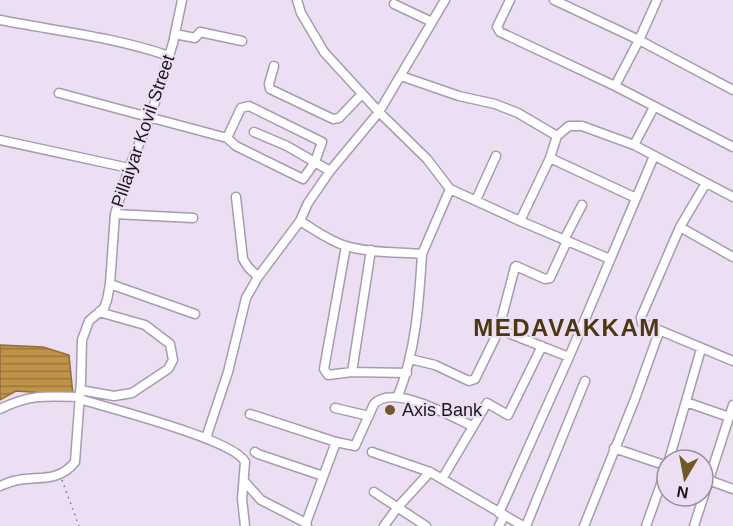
<svg xmlns="http://www.w3.org/2000/svg" width="733" height="526" viewBox="0 0 733 526" font-family="Helvetica,sans-serif">
  <style>
    .water { fill: url(#water-rules); stroke: #8f6e3b; stroke-width: 1.5 }
    .lines { fill: none; stroke-linecap: round; stroke-linejoin: round }
    .minor-casing { stroke: #a89bae; stroke-width: 11 }
    .path { stroke: #7e7481; stroke-width: 1.5; stroke-dasharray: 1.5 4.5; stroke-linecap: butt }
    .minor { stroke: #fff; stroke-width: 8 }
    .poi-dot { fill: #72572a; stroke: #eddff3; stroke-width: 2 }
    .labels { text-anchor: middle; stroke-width: 4.5; stroke-linejoin: round; paint-order: stroke }
    .street-label { font-size: 18px; fill: #1c171e; stroke: #eddff3 }
    .poi-label { font-size: 18px; fill: #1c171e; stroke: #eddff3; text-anchor: start }
    .district-label { font-size: 24px; font-weight: bold; letter-spacing: 1.5px; fill: #4c3712; stroke: #eddff3 }
  </style>
  <defs>
    <pattern id="water-rules" width="6" height="5" patternUnits="userSpaceOnUse" patternTransform="scale(1.5)"><rect width="6" height="5" fill="#c09348"/><path d="M0 2.5h6" fill="none" stroke="#9b773b"/></pattern>
  </defs>
  <rect width="100%" height="100%" fill="#eddff3"/>
  <path class="water" d="M0,345L43,347L69,355L73,395L16,391L0,400Z"/>
  <g class="lines">
    <g class="minor-casing">
      <path id="minor" d="M297,0L301,13L324,52L379,112L427,159L450,189L520,221L610,259
        M510,0L497,27L500,32L615,86L733,147
        M554,0L639,40L733,90
        M394,4L432,22
        M0,20C56,31 115,37 169,56
        M175,34L195,38L200,32L242,41
        M274,66L269,84L270,89L333,119L339,118L362,94
        M401,76L459,96L495,104L518,113L557,136
        M615,86L639,40L657,0
        M59,93L227,138L241,108L249,106L322,142L315,162L303,179L236,146L227,138
        M254,132L287,146L330,171
        M0,140L129,168
        M634,145L654,107
        M550,158L636,198
        M706,183L680,227L641,317L642,323L733,361
        M236,197L243,259L248,267L258,277
        M476,200L496,156
        M115,214L193,218
        M300,221C315,230 329,241 346,246C370,253 397,252 422,254L450,189
        M520,221L550,158L557,136L569,126H582L634,145L733,197
        M680,227L733,257
        M564,240L582,205
        M346,246L324,369L328,375L352,372L407,373
        M110,284L195,314
        M498,332L515,267L516,266L545,279L550,278L567,241
        M410,359L435,365L469,381L475,379L498,332L503,331L569,357
        M352,372L371,250
        M80,390L114,396L132,393L168,369L173,360L170,344L145,325L99,312
        M398,396C416,350 419,303 422,254
        M686,402L729,417
        M335,408L369,416
        M0,409C30,394 47,396 80,397L83,400C112,409 235,440 245,462L242,499L245,526
        M250,414L336,442L355,446L374,404C393,383 450,416 472,426
        M206,438L228,372L246,298L258,277L300,221L308,203L330,171L379,112L445,0
        M614,448L667,466
        M255,452L258,454L323,476
        M372,452L430,472L523,526
        M669,460L701,349
        M703,478L733,489
        M442,479L487,403L508,415L542,346
        M244,481L261,500L306,523
        M0,486C5,484 9,482 14,481C37,475 57,484 75,462L81,381L82,340L89,321L104,308L107,300L110,284L115,214L129,168L150,118L173,43L182,0
        M374,492L426,526
        M499,513L569,357L654,156
        M307,526L306,523L336,442
        M384,526L397,508L430,472
        M499,526L504,516
        M526,526L585,381
        M584,526L635,399L659,332
        M646,526L667,467
        M694,526L733,405"/>
    </g>
    <path class="path" d="M62,480L79,526"/>
    <use href="#minor" class="minor"/>
  </g>
  <circle class="poi-dot" cx="390" cy="410" r="6"/>
  <g class="labels">
    <g class="street-label">
      <text transform="translate(143 131) rotate(-71)" y="6">Pillaiyar Kovil Street</text>
    </g>
    <g class="poi-label">
      <text x="402" y="416">Axis Bank</text>
    </g>
    <g class="district-label">
      <text x="567" y="336">MEDAVAKKAM</text>
    </g>
  </g>
  <g transform="translate(685 478) rotate(190)"><circle r="28" fill="#eddff3" stroke="#998f9e" stroke-width="1.5"/>
  <path d="M0-4.5L10 22L0 15L-10 22Z" fill="#72572a"/>
  <text y="-9" font-size="16" font-weight="bold" text-anchor="middle" fill="#1c171e">N</text>
  </g>
</svg>
